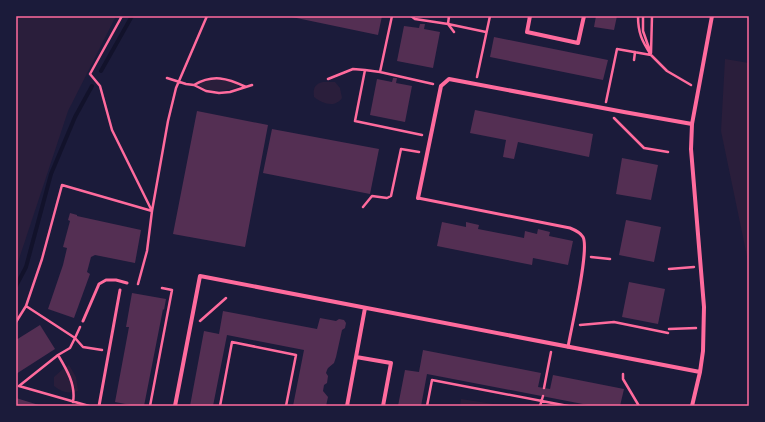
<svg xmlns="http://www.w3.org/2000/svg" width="765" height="422" viewBox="0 0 765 422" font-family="'Exo 2',sans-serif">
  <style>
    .green { fill: #2a1e3b }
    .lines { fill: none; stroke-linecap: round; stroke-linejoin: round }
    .stream { stroke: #12122b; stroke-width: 4 }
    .building { fill: #542f53 }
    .path { stroke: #ff6b9d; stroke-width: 2.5 }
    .service { stroke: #ff6b9d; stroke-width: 3 }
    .minor { stroke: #ff6b9d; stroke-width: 4 }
    .neatline { fill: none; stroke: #ff6b9d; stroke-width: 1.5 }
  </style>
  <rect width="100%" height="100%" fill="#1b1b3a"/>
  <path class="green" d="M16,16H116L68,111L16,268Z
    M725,59L749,63V266L721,131Z
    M216,79L226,80L238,85V87C226,91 208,94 197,84L202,81Z
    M323,82H335L340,88L342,98C335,108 323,104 314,97C313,89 314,84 323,82Z
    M69,365L76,377L78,391C67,394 62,392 54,386V377L64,368Z
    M461,399L500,405V406H460Z"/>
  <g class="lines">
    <path class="stream" d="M101,71L132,16
      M16,286L26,267L51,174L75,117L92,86"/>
  </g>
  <path class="building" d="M287,16H382L378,35Z
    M596,16H617L614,30L594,27Z
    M420,24H425L424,29L440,32L433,68L397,61L404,26L419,28Z
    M494,37L608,60L603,80L490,57Z
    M393,78H397L396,83L412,86L405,122L370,115L377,79L392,82Z
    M475,110L593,134L589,157L518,142L514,159L503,157L506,140L470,133Z
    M197,111L268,125L245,247L173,234Z
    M272,129L379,149L370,194L263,173Z
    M622,158L658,165L651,200L616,194Z
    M70,213L77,215V216L141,230L135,263L95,255L91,257L87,272L90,274L74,318L48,309L63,265L67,248L63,247L70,221L68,220Z
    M626,220L661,227L654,262L619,255Z
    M442,222L466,227V222L479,225L478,229L524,238L525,231L537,234L538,229L550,232L549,236L573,241L568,265L533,258L532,265L437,246Z
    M629,282L665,289L658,324L622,317Z
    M132,293L166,299L164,310L163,309L144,406H136L115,402L129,327H126Z
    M223,311L317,329L320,318L336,321L339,319L344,320L346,323L345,328L342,330L336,357L334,363L328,368L327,370L326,373L328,376L327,383L324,385L323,391L328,397L326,406H293L304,350L227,335L213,406H190L204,331L219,334Z
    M40,325L55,349L16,374V340Z
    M423,350L541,373L538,387L550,389L553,375L624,389L620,406H593L427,374L421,406H398L405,370L419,372Z
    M16,398L42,406H16Z"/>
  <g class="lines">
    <path class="path" d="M122,16L90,74L100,86L112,130L152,211
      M392,16L380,72L433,84
      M411,16L415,19L448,24L486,32
      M449,16L448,24L454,32
      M638,16C638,33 642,41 651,55
      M643,16V31L650,51
      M651,53L652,16
      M634,60L635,52
      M380,72L365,70L355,121L422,135
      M477,77L490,16
      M167,78L186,84L194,85L206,91L219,93L230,92L252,85
      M328,79L353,69L365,70
      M194,85C213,74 227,78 246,87
      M606,102L617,49L651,55L667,71L691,85
      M614,118L644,148L668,152
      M363,207L372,196L387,198L391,196L401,149L419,152
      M591,257L610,259
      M669,269L694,267
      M138,284L147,251L152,211L168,121L176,88L207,16
      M26,306L75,338L80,327
      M200,321L226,298
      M16,322L26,306L42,259L62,185L152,211
      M580,325L614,322L668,333
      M669,329L696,328
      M58,355C67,370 76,385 73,402
      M623,374V379L639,406
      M544,388L551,352
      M89,406L19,386L58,355L70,348L75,338L83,347L102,350
      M150,406L172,290L162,288
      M220,406L232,342L296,355L286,406
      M427,406L432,380L568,406
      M540,406L543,396"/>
    <path class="service" d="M418,198L570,228C575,230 580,232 583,237C590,249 571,329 568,347
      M83,321L99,284L106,280H116L127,283
      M99,406L120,290"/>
    <path class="minor" d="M530,16L527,32L578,43L584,16
      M418,198L441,86L449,79L624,112L692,124
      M356,357L391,363L383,406
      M175,406L200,276L700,372
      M347,406L365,308
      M692,406L700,372L703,351L704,307L691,149L692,124L712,16"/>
  </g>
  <rect width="765" height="422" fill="none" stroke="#1b1b3a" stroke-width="34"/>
  <rect x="17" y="17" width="731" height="388" class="neatline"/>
</svg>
